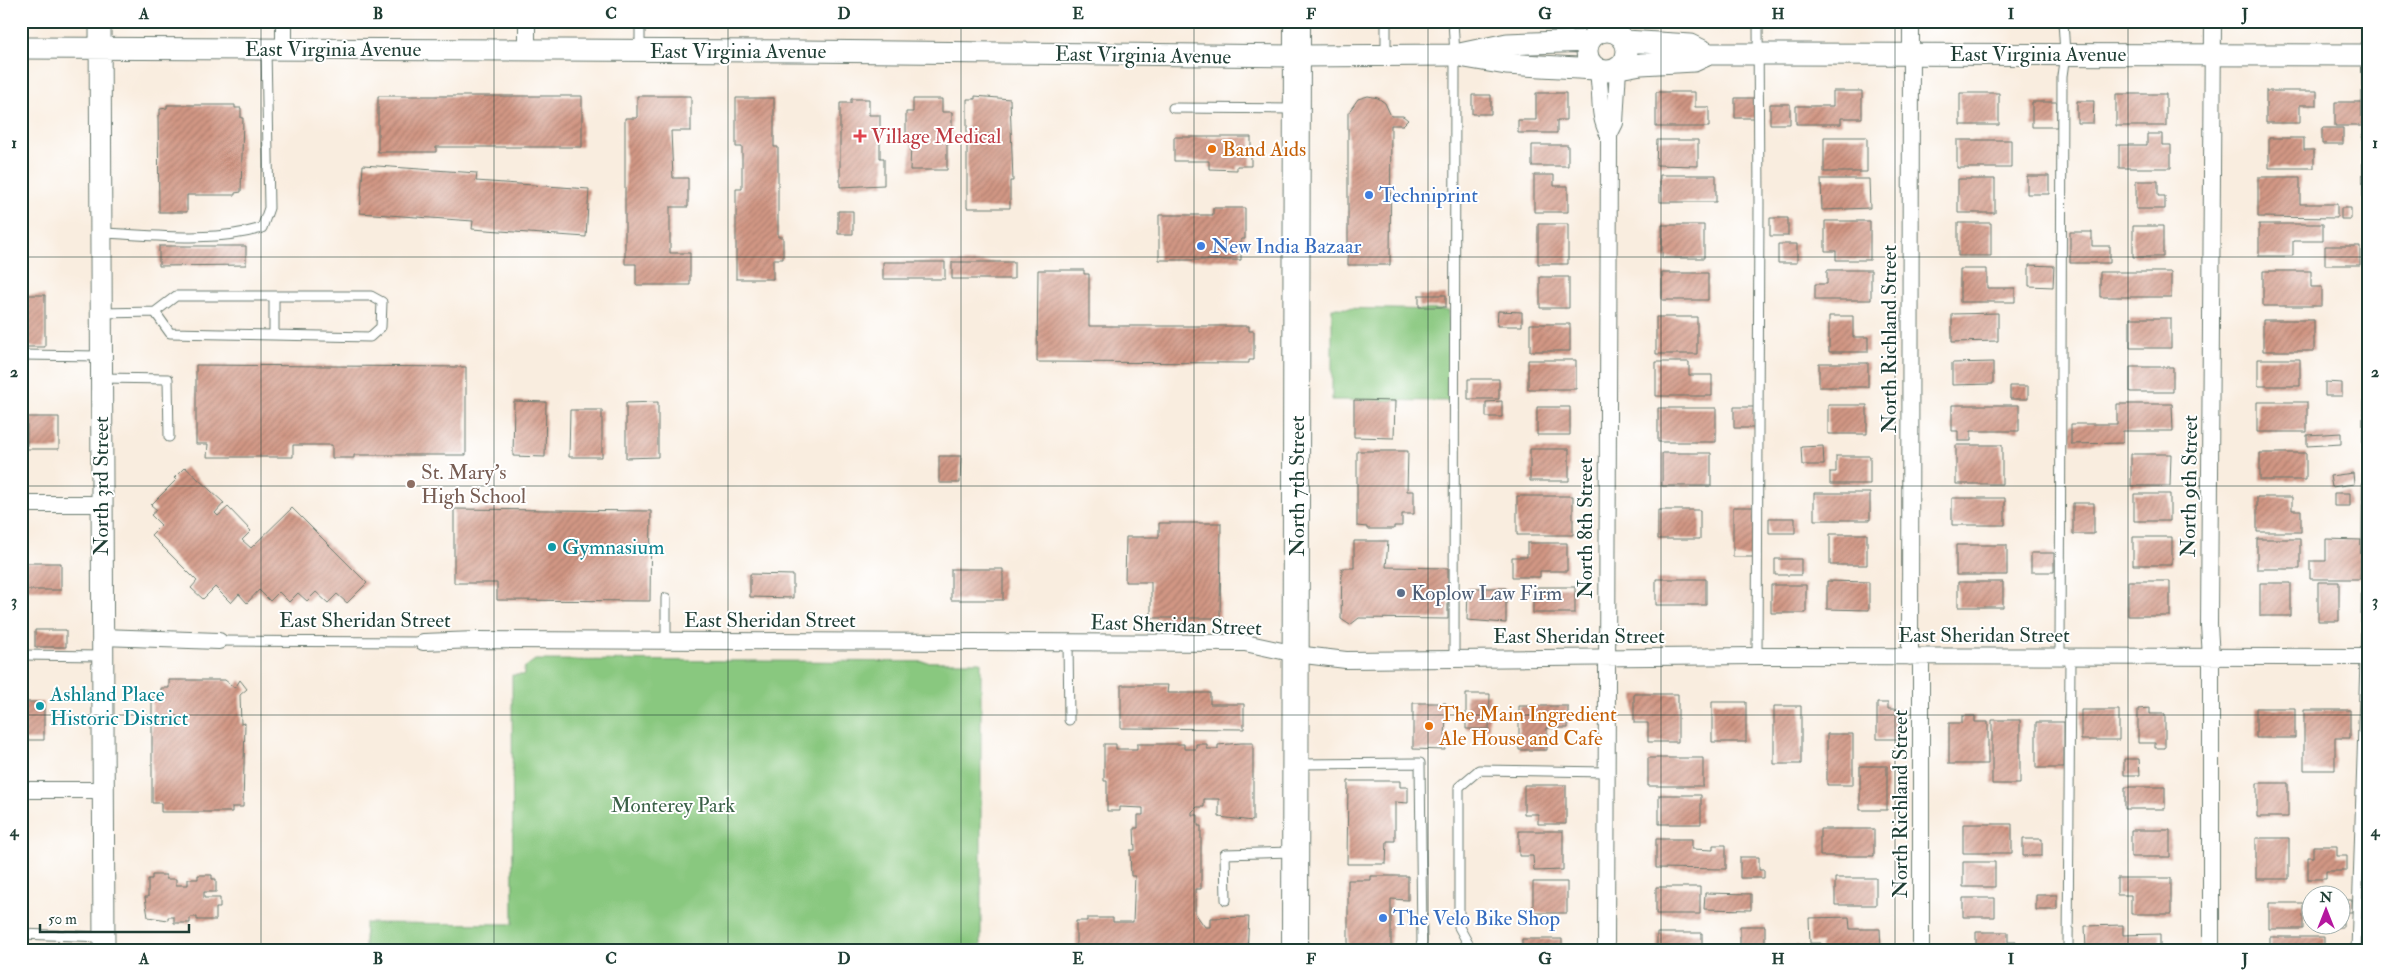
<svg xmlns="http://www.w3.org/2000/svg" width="2389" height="972" viewBox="0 0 2389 972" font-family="'IM FELL Double Pica',serif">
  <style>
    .green { fill: #89c87f; stroke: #54825a }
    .building { fill: url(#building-hatch) }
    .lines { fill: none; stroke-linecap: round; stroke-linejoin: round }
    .service-casing { stroke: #6b7b70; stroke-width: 11 }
    .minor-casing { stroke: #6b7b70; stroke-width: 18 }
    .tertiary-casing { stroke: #6b7b70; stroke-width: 23 }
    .primary-casing { stroke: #6b7b70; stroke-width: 28 }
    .service { stroke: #fff; stroke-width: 9 }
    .minor { stroke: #fff; stroke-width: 16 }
    .tertiary { stroke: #fff; stroke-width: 21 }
    .primary { stroke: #fff; stroke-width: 26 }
    .grid { fill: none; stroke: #1f3d34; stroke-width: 1; stroke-opacity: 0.55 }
    .health-dot { fill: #e0444e; stroke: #fff; stroke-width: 2 }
    .food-dot { fill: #e8710a; stroke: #fff; stroke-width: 2 }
    .shop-dot { fill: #3f7fe0; stroke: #fff; stroke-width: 2 }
    .education-dot { fill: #8d6e63; stroke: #fff; stroke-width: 2 }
    .culture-dot { fill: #0f9aa8; stroke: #fff; stroke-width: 2 }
    .service-dot { fill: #5c6f8a; stroke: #fff; stroke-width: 2 }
    .labels { text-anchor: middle; stroke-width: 4; stroke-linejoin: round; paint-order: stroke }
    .street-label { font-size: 21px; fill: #1f3d34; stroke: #fff }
    .health-label { font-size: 21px; fill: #be3a42; stroke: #fff; text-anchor: start }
    .food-label { font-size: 21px; fill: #c56008; stroke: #fff; text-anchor: start }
    .shop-label { font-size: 21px; fill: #366cbe; stroke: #fff; text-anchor: start }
    .education-label { font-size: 21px; fill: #785e54; stroke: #fff; text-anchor: start }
    .culture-label { font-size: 21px; fill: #0d838f; stroke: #fff; text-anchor: start }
    .service-label { font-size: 21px; fill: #4e5e75; stroke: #fff; text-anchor: start }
    .park-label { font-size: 21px; fill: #3a6047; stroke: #fff }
    .neatline { fill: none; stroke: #1f3d34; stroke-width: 2 }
    .grid-label { font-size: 16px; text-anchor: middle; font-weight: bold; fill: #1f3d34 }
  </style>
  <defs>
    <pattern id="building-hatch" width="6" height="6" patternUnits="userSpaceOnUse" patternTransform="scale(1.25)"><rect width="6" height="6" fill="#d29784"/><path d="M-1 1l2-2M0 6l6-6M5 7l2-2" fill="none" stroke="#aa7c6d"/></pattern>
  </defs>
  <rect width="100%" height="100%" fill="#fff"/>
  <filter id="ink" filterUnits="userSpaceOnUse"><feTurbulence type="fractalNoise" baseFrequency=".02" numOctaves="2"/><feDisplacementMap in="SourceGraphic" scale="10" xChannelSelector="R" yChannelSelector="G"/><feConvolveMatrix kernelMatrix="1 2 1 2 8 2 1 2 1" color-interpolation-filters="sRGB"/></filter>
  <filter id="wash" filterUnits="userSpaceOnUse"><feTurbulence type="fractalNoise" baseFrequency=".0096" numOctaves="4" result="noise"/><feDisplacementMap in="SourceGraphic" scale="20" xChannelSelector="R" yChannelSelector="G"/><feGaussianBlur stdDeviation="1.12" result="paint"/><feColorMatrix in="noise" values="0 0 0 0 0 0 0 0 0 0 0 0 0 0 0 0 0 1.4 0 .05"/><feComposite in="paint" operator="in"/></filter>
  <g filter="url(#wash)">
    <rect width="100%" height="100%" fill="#f9eddf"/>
    <path class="green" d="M1332,308L1449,310L1450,401L1332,400Z
      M535,660L981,662V951H365V923L513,924L512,675H524V668Z"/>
    <g id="blocks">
      <path class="building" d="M1833,91H1862V118H1841V124H1796V106H1833Z
        M2266,91H2317V105H2300V123H2266Z
        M1656,92H1695V107H1709V127H1656Z
        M1536,93H1566V120H1557V133H1518V120H1536Z
        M1960,93H1999V125H1960Z
        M2116,94H2166V126H2116Z
        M1472,95H1491V114H1472Z
        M378,96H582V147H436V152H378Z
        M637,96H691V131H671L673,178H688V207H670V253H690V285H636V264H625V118H637Z
        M975,96L1010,99L1013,181H1010V208H967V99H975Z
        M1368,96L1378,98L1385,103L1391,116H1403L1408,120L1403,125H1391L1390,265H1348V113L1358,99Z
        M736,98H774V147H778V237H783V259H773V279H736V189H742V147H736Z
        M1735,98H1756V118H1735Z
        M851,99H869V115H880V158H884V185L840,187V103H851Z
        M913,99H942V112H952V143H947V170H910L911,143H906V112H913Z
        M2077,101H2094L2093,123H2077Z
        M2032,102H2057V127H2032Z
        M2335,102H2362V126H2335Z
        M1770,104H1790V124H1770Z
        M167,105H235V108H241V118H243L241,192L235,193V195H187V212H159L158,115H160V109L167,108Z
        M2322,128H2343V144H2322Z
        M2147,134H2162V145H2171V168H2119V145H2147Z
        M1174,137H1251V166H1237V170L1209,169V161H1174Z
        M1824,137H1867V172H1824Z
        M2269,138H2304V150H2314V168H2269Z
        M1657,140H1698V166L1656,165Z
        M1957,140H2011V168H1957Z
        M1532,145H1568V166H1532Z
        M363,165L477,173L476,181L589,189L586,237L472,229L473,221L360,213Z
        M1534,175H1554V186H1568V212H1534Z
        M1660,175H1716V202H1660Z
        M2027,176H2049V194H2027Z
        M2258,177H2300V204H2337V218L2258,217Z
        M1821,179H1869L1870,208L1822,210Z
        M1958,179H1995V213H1958Z
        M2136,181H2158V196H2165V209H2136Z
        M1213,208H1245V239H1241V260H1159V215H1213Z
        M2341,208H2351V219H2341Z
        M838,211H853V234H838Z
        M1770,218H1788V236H1770Z
        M1825,221H1870V260H1836V251H1825Z
        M1958,223H1991V256H1958Z
        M1538,224H1568V264H1538Z
        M2259,224H2323V241H2293V256H2259Z
        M1662,225H1704V258H1662Z
        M2133,226H2163V257H2133Z
        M2070,232H2092V246H2110V263H2070Z
        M1778,244H1797V263H1778Z
        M159,246H246V265L159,266Z
        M2325,246H2360V265H2325Z
        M883,262H945V279H883Z
        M952,262H1014V279H952Z
        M2029,265L2054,266L2053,287L2029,286Z
        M1960,269H1987V288H2015V302H1960Z
        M1038,270H1084V274H1089V326H1249V331H1254V360H1249V363L1037,362Z
        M1827,270H1871V300H1815V284H1827Z
        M2263,271H2311V287H2322V306H2263Z
        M2100,272H2171V297H2100Z
        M1662,273H1708V300H1662Z
        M1540,277H1569V308H1540Z
        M21,295H45V347H21Z
        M1419,295H1446V307H1419Z
        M1498,311L1522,312V326H1497Z
        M1998,313V341L1952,342V314Z
        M1829,316H1853V337H1868V352H1829Z
        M1656,317H1697V354H1656Z
        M2130,318H2171V348H2130Z
        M2263,320H2314V351H2263Z
        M1530,324H1570V351H1530Z
        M2258,359H2300V386H2258Z
        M1528,360H1576V389H1528Z
        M1656,362H1689V375H1712V396H1656Z
        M1993,362V384L1952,385V363Z
        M1819,363H1868V387H1819Z
        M196,365L466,367V455H354V458H332V445H293V457H207L208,444H196Z
        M2130,367H2173V392H2130Z
        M1468,379H1499V399H1468Z
        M2325,382L2342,383V396H2325Z
        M2010,386H2028V399H2010Z
        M1354,400L1395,401L1394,438L1354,437Z
        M514,401L546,402L545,457L513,456Z
        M1502,401V417H1486V402Z
        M658,402V457L626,458V403Z
        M2257,402H2307V432H2257Z
        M2117,404H2172L2173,431H2123V443L2071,444V424H2117Z
        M1828,405H1867V434H1828Z
        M1952,405H2019V431H1971V441H1958V431H1952Z
        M1537,407H1570V435H1537Z
        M1734,407H1754V428H1734Z
        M1658,408H1716V442H1658Z
        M570,410H602V457H569Z
        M27,417H59V449H27Z
        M2341,433V444L2307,446V435Z
        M1956,445H2002V484H1956Z
        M1823,446L1824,465H1802L1801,447Z
        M1530,449H1569V481H1530Z
        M1357,451H1408L1407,491H1414V514H1402V526H1394V529H1367V527L1357,526Z
        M1662,453H1711V486H1662Z
        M2260,453H2306V480H2260Z
        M2131,454H2171L2170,486H2131Z
        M939,456H961L960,483H939Z
        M1836,456H1870V484H1830V472H1836Z
        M185,467L224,503L215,513L218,516L228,507L251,531L242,540L251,548L292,508L367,583L347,603L337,594L328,603L316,592L307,601L298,593L289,602L279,592L270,601L259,590L247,603L239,594L231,603L215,587L203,599L191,588L197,581L151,535L161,525L151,515L157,510L151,505L176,480L174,478Z
        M2353,473L2354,484L2332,487L2330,476Z
        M1814,493H1870V520H1814Z
        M2334,493H2350V506H2334Z
        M2134,494H2170V521H2134Z
        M1517,496H1573V535H1517Z
        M2257,497H2292V510H2301V532H2257Z
        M1952,498H2005V525H1952Z
        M2073,503H2094V534H2073Z
        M1733,507H1755V557H1733Z
        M454,509L651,511L650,601L497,600V583H454Z
        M1658,510H1700V539H1658Z
        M1769,518H1795V533H1769Z
        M1159,523H1221L1220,618H1151V582H1125L1126,537H1159Z
        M1830,534H1867V565H1830Z
        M2133,537H2172V565H2133Z
        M2257,539H2300V569H2257Z
        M2326,539L2361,540L2360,579H2310V561H2326Z
        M1354,541H1388L1386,567L1448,568V619L1359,618L1350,625L1341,619L1342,568H1354Z
        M1527,543H1567V571H1540V577H1512V557H1527Z
        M1956,545H2007V575H1956Z
        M2031,553H2054V572H2031Z
        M1775,559H1801V575H1775Z
        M25,563H61V590H25Z
        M951,569H1003V600H951Z
        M750,574L793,575V598L750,597Z
        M1656,579H1706V605H1656Z
        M1827,581L1869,582V610L1827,609Z
        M2128,581H2170V616H2128Z
        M1958,582H2003V607H1958Z
        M2318,582H2339V621H2318Z
        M2260,583H2291V616H2260Z
        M1771,585H1806V613H1771Z
        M1533,587H1575V613H1533Z
        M1468,588H1506V623L1467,620Z
        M35,630H66V647H35Z
        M169,680H225L235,688L240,680L247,689L240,695L241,724L245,723L243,807H232V812H161V803H152V697H161V688H169Z
        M1121,685H1168L1167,693H1210V704H1244V729L1121,728Z
        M1466,694H1490L1489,729H1466Z
        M1634,694H1678V742H1648V723H1634Z
        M21,702H44V740H21Z
        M1712,702H1746V742H1712Z
        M1413,703H1446L1445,750L1413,749Z
        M1877,703H1888V709H1899V739H1877Z
        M1519,706H1568V728H1547V750H1519Z
        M1774,706H1801V764H1774Z
        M2150,708V714H2165V748H2155V743H2138V709Z
        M2256,708H2295V738H2256Z
        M2081,710H2119V740H2081Z
        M2304,710H2350V738H2335V770H2304Z
        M1962,716H1975V722H1988V764H1949V723H1962Z
        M1992,720H2020V784H1992Z
        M2036,722H2064V768H2036Z
        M1827,734H1853V785H1827Z
        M1241,743H1253V821L1219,817V799H1204V807H1197L1192,812V815H1198V826H1201V889H1195V913L1205,927H1210V918L1249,917L1247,951H1076V921H1087V918H1113V922H1133L1135,876H1131L1130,850H1135L1134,828H1138V815H1143V808L1120,807V811H1107V781H1104V744H1116V749H1137V744H1184V749H1196V744H1207V749H1218V745Z
        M1648,758H1703V786H1648Z
        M2124,759H2139L2140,775H2124Z
        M1860,766H1887V810H1860Z
        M1348,781H1400V787H1408V803L1395,802V841H1387L1386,864H1347Z
        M2257,783H2288V817H2257Z
        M1524,785H1566V824H1538V814H1524Z
        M2125,787H2165V809H2125Z
        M1659,795H1701V824H1659Z
        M1963,824H2012V853H1963Z
        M1820,829H1874V856H1820Z
        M2131,830H2170V857H2131Z
        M1519,831H1563V870L1534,871L1533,856H1519Z
        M2256,838H2289V879H2256Z
        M1656,839H1692V849L1713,850V845H1726V869L1656,868Z
        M2023,839H2042V856H2023Z
        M2313,846H2337V856H2347V871H2326V879H2308V857H2313Z
        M1740,857H1759V870H1764V878H1740Z
        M1963,862H1995V887H1963Z
        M152,875H166V879H176V885H188V879H198V875H212V879H216V892H204V898H220V908H216V920H197V917H190V923H174V917H168V920L148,917L145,897H148V879H152Z
        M1371,876H1408V900L1391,899V951H1348V880H1371Z
        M1835,878H1876V905H1835Z
        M2117,878H2171V914H2131V895H2117Z
        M1533,882H1567V913H1533Z
        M1656,887H1700V914H1656Z
        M1705,893L1751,894V910L1704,909Z
        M2036,895H2057V910H2036Z
        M1963,898H1995V917H1963Z
        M2342,900H2352V912H2343V927H2325V924H2342Z
        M2269,903H2303V929H2269Z
        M1849,917L1850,929H1880L1881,951H1821V943H1810L1809,918Z
        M2123,925V935L2160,934V951L2086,950L2085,926Z
        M1740,926H1765V951H1740Z
        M1976,932H2008V942H2016V951H1976Z
        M1657,933H1702V951H1657Z
        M2270,937H2324V951H2270Z
        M1522,939H1562V951H1522Z
        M1775,945H1804V951H1775Z
        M168,948H210V951H168Z"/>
    </g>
  </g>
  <g filter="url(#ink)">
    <use href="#blocks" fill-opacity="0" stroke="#6b7b70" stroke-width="1"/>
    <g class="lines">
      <g class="service-casing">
        <path id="service" d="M640,21V50
          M1453,21L1455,55L1454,657
          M2366,21L2368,209
          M1386,55V21
          M1173,108L1295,109
          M101,233C153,235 211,243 262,228L269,208L266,49
          M274,296V334
          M101,313L155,312L176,296H371L382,302L381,327L370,337L170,333L155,312
          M21,355L101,356
          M101,378L168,379L169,437
          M666,598V641
          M219,641L423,642
          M1068,643L1069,720
          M21,655L101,656
          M1757,656L1759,205L1758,21
          M2060,656L2062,76L2065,54L2063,21
          M1299,764L1420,763L1422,942L1419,951
          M1226,900L1225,854L1293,852
          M21,934L103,937
          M1472,951L1459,927V787L1479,770L1605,772
          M2068,951L2070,656
          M2356,951L2366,629L2368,402"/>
      </g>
      <g class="minor-casing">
        <path id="minor" d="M527,21V50
          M1618,21L1622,38
          M1594,37L1599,21
          M284,49V21
          M1597,69C1603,92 1596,114 1609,135
          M21,504H101
          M101,637L219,641
          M423,642L476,640L1245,643L1296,654L1346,660L1757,656L2368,657
          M1910,657L1911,21
          M21,790H102
          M1606,951L1609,135L1615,123L1618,68
          M1921,951V657
          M2211,951V658L2209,625L2213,21"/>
      </g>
      <g class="tertiary-casing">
        <path id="tertiary" d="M100,21L104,951
          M1587 51a20 20 0 1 1 40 0a20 20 0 1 1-40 0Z
          M1625,41L1691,45L1709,54
          M21,48L799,51L1298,56L1455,55L1507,44L1590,41
          M1465,57L1506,64L1596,69
          M1619,68L1641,64L1694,61L1709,54L2368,55"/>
      </g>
      <g class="primary-casing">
        <path id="primary" d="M1295,951L1297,21"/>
      </g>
      <use href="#service" class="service"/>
      <use href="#minor" class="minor"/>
      <use href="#tertiary" class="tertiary"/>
      <use href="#primary" class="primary"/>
    </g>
  </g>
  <path class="grid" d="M261,21V951M494,21V951M728,21V951M961,21V951M1194,21V951M1428,21V951M1661,21V951M1895,21V951M2128,21V951M21,257H2368M21,486H2368M21,715H2368"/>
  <path class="health-dot" d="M857.5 128.5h5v5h5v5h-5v5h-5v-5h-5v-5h5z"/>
  <g class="food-dot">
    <circle cx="1212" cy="149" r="5"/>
    <circle cx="1429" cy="726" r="5"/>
  </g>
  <g class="shop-dot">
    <circle cx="1369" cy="195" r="5"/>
    <circle cx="1201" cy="246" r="5"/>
    <circle cx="1383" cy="918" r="5"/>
  </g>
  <circle class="education-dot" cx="411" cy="484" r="5"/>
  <g class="culture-dot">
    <circle cx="552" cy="547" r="5"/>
    <circle cx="40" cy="706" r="5"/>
  </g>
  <circle class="service-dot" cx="1401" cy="593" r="5"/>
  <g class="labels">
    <g class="street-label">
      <text x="333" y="56">East Virginia Avenue</text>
      <text x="738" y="58">East Virginia Avenue</text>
      <text x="2038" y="61">East Virginia Avenue</text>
      <text transform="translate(1143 55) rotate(1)" y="7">East Virginia Avenue</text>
      <text transform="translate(1889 339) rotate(-90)" y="7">North Richland Street</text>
      <text transform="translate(101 486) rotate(-90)" y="7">North 3rd Street</text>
      <text transform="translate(1297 486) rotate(-90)" y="7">North 7th Street</text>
      <text transform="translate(2189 486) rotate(-89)" y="7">North 9th Street</text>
      <text transform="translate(1585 528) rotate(-90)" y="7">North 8th Street</text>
      <text x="365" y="627">East Sheridan Street</text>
      <text x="770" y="627">East Sheridan Street</text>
      <text transform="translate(1176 625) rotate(2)" y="7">East Sheridan Street</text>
      <text x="1984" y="642">East Sheridan Street</text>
      <text x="1579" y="643">East Sheridan Street</text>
      <text transform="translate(1900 804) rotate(-90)" y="7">North Richland Street</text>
    </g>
    <g class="health-label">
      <text x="871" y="143">Village Medical</text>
    </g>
    <g class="food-label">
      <text x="1222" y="156">Band Aids</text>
      <text x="1439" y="721">The Main Ingredient<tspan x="1439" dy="24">Ale House and Cafe</tspan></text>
    </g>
    <g class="shop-label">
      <text x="1379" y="202">Techniprint</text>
      <text x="1211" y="253">New India Bazaar</text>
      <text x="1393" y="925">The Velo Bike Shop</text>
    </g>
    <g class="education-label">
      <text x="421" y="479">St. Mary's<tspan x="421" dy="24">High School</tspan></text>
    </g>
    <g class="culture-label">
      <text x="562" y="554">Gymnasium</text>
      <text x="50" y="701">Ashland Place<tspan x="50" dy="24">Historic District</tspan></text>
    </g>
    <g class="service-label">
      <text x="1411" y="600">Koplow Law Firm</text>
    </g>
    <g class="park-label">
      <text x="673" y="812">Monterey Park</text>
    </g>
  </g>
  <rect width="2389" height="972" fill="none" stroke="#fff" stroke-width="55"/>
  <g transform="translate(2326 910)"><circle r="24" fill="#ffffff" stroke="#a5b1ae"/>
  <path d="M0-4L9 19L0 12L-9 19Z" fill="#b5179e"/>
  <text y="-8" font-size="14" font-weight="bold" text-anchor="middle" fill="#1f3d34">N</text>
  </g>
  <path d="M40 924v8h149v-8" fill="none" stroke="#1f3d34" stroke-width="2.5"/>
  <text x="48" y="924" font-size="15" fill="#1f3d34" stroke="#ffffff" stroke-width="4" paint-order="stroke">50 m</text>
  <rect x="28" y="28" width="2334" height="916" class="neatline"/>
  <g class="grid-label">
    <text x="144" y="19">A</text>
    <text x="378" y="19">B</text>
    <text x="611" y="19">C</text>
    <text x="844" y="19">D</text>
    <text x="1078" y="19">E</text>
    <text x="1311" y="19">F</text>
    <text x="1545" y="19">G</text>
    <text x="1778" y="19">H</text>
    <text x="2011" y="19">I</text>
    <text x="2245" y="19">J</text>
    <text x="14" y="148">1</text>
    <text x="2375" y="148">1</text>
    <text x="14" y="377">2</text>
    <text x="2375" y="377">2</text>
    <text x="14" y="606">3</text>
    <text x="2375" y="606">3</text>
    <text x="14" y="836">4</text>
    <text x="2375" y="836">4</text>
    <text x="144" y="964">A</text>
    <text x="378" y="964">B</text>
    <text x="611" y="964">C</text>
    <text x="844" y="964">D</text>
    <text x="1078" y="964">E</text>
    <text x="1311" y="964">F</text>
    <text x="1545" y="964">G</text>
    <text x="1778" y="964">H</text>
    <text x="2011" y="964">I</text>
    <text x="2245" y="964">J</text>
  </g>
</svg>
